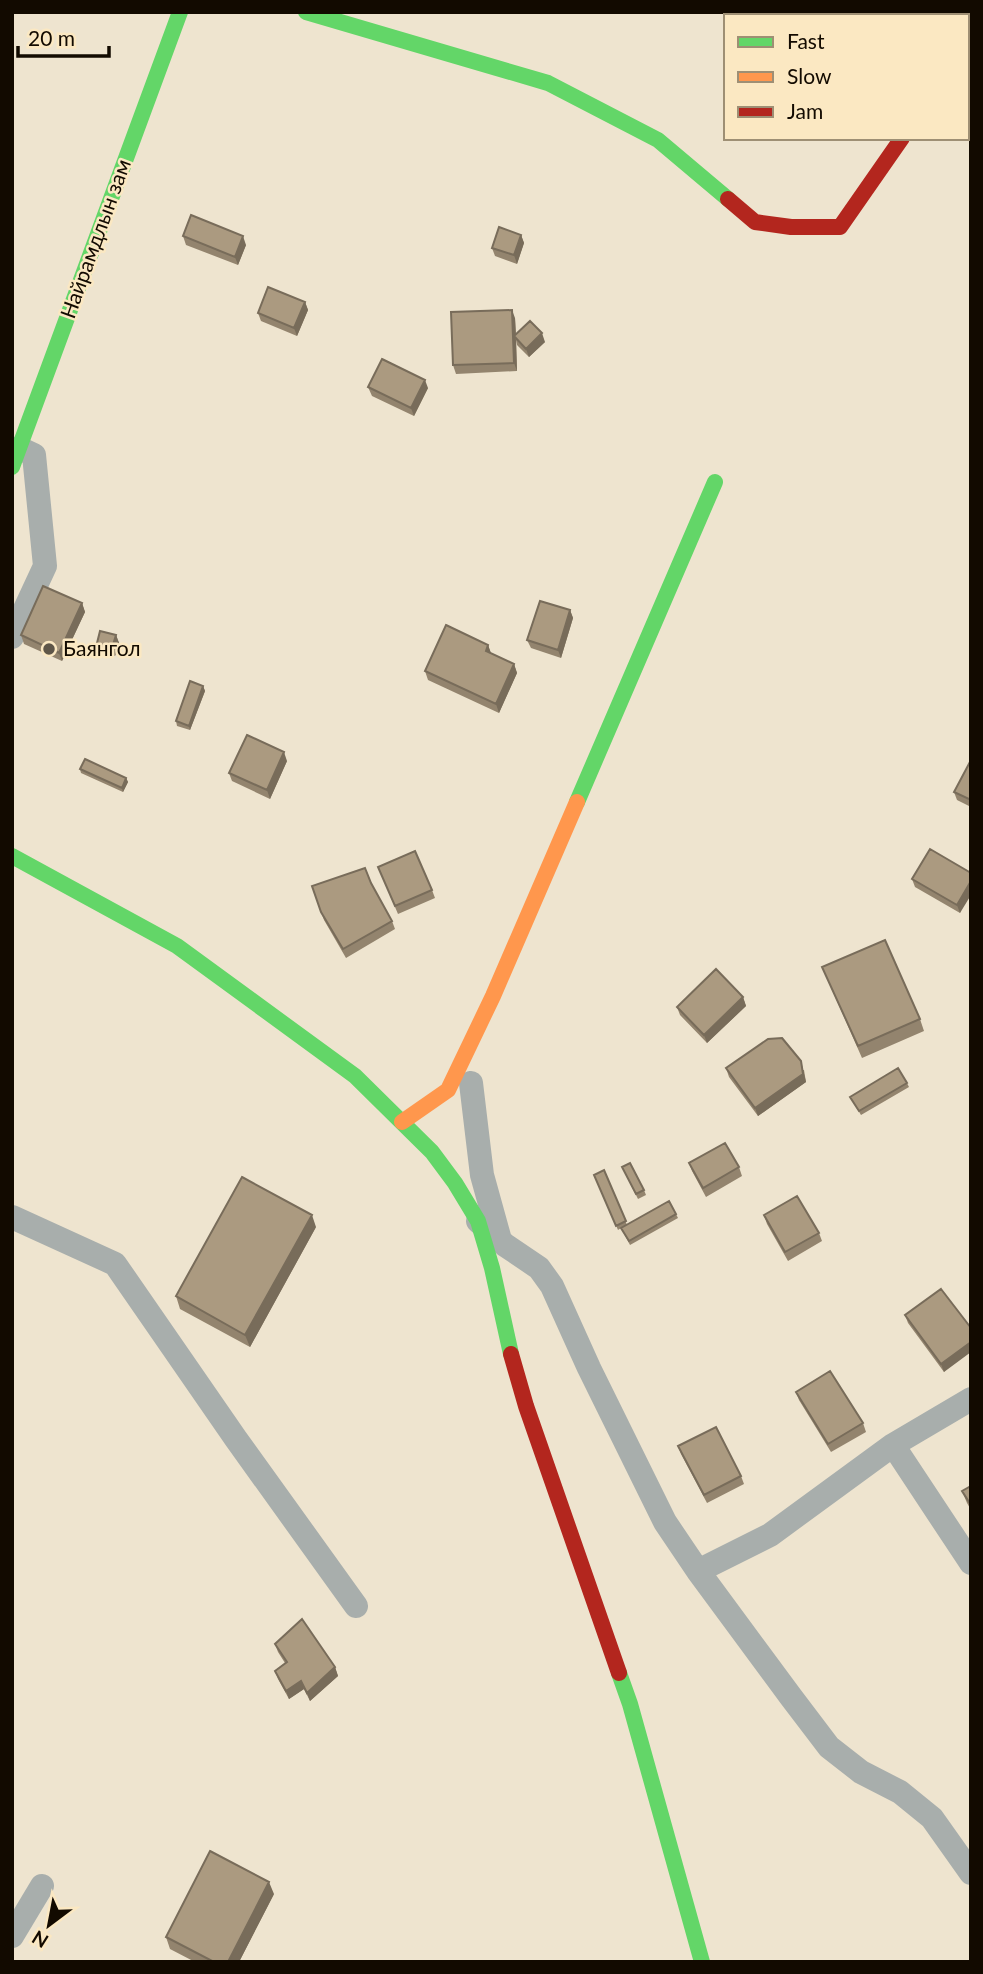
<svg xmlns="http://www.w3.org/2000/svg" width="983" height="1974" viewBox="0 0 983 1974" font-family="Lato,sans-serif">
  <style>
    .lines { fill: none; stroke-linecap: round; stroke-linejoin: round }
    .street { stroke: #a8aeac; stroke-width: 24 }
    .fast { stroke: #63d668; stroke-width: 16 }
    .slow { stroke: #ff974d; stroke-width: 16 }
    .jam { stroke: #b3261e; stroke-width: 16 }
    .wall { fill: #93846e }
    .shaded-wall { fill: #786c5a }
    .building { fill: #ab9a80; stroke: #786c5a; stroke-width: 2 }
    .poi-dot { fill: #5f5648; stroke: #fbe8c2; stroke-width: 2.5 }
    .labels { text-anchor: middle; stroke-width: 5; stroke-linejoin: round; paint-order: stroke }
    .street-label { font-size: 21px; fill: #120a00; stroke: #fbe8c2 }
    .poi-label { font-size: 21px; fill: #120a00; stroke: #fbe8c2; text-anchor: start }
  </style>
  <rect width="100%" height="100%" fill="#eee4cf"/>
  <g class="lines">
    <path class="street" d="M967,43L971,38
      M12,637L45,566L34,455L19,448
      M471,1083L482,1175L500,1240
      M12,1217L115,1264L236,1439L356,1606
      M478,1221L505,1245L539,1268L552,1286L589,1368L665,1522L698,1571L791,1697L829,1747L861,1772L900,1792L932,1818L971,1873
      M893,1445L971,1563
      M698,1571L770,1535L893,1445L971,1399
      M12,1936L42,1886"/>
    <path class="fast" d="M306,12L548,83L658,140L728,199
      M12,467L180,12
      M577,802L715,482
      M12,856L177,946L355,1076L432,1152L455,1183L478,1221L492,1268L511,1354
      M619,1673L630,1704L702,1962"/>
    <path class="slow" d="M402,1122L448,1090L493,996L577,802"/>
    <path class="jam" d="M728,199L755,222L791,227H840L902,138
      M511,1354L526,1406L619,1673"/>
  </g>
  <path class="wall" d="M521,235L524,243L517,264L495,256L492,248Z
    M183,236L246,245L238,265L186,245Z
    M305,302L308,310L297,336L261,321L258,313Z
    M515,318L516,335L545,342L529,357L517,345L516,340L517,371L456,374L453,365Z
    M368,387L428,388L414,416L372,396Z
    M82,603L85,612L62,661L24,644L21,635Z
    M570,610L573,618L561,658L531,648L527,640Z
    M116,635L119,643L115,656L100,652L97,643Z
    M488,645L491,654L514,664L517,673L499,713L428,680L425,671Z
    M203,686L205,691L190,730L177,726L176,721Z
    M971,760V807L957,800L954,792Z
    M287,761L270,799L232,781L229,773Z
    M80,769L126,778L128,782L123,792L81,773Z
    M378,867L432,890L435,898L398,914Z
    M971,873L960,913L915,887L912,879Z
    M312,886L392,921L395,929L346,958L324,920Z
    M822,967L920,1019L924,1031L862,1058Z
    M743,997L746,1006L707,1043L680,1015L677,1007Z
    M726,1068L804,1070L806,1082L758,1116L729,1077Z
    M907,1083L909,1087L861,1115L850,1097Z
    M689,1163L739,1167L742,1176L706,1197L692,1171Z
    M622,1167L644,1190L646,1195L638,1199Z
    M604,1170L627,1225L676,1214L678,1218L630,1245L621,1228L618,1230L594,1175Z
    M764,1215L819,1233L822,1241L788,1261L767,1224Z
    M316,1227L250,1347L180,1309L176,1296Z
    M905,1315L971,1328L944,1372L908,1323Z
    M796,1392L863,1423L866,1432L831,1452L799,1400Z
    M678,1446L741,1476L744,1484L707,1503L681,1454Z
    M971,1486V1510L967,1503L962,1491Z
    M275,1644L335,1667L338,1676L310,1701L304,1689L289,1699L278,1679L275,1671L285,1663L278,1652Z
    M274,1894L239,1962H195L170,1949L166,1937Z"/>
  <path class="shaded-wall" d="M521,235L524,243L517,264L514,255Z
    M243,236L246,245L238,265L235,257Z
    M305,302L308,310L297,336L294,328Z
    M512,310L515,318L516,338L514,336L516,340L517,371L514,363Z
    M542,333L545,342L529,357L526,349Z
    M425,380L428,388L414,416L411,408Z
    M82,603L85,612L62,661L59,653Z
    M570,610L573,618L561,658L558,650Z
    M116,635L119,643L115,656L112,648Z
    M488,645L491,653L489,660L486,651Z
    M514,664L517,673L499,713L496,704Z
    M203,686L205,691L190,730L189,726Z
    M284,752L287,761L270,799L267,790Z
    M126,778L128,782L123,792L122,788Z
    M971,881V895L960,913L957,905Z
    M743,997L746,1006L707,1043L704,1035Z
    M801,1061L806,1082L758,1116L755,1108Z
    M312,1215L316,1227L250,1347L245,1335Z
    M971,1342V1352L944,1372L941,1364Z
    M335,1667L338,1676L310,1701L307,1693Z
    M301,1681L304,1689L289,1699L286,1691Z
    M269,1882L274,1894L239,1962H228Z"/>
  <path class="building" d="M191,215L243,236L235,257L183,236Z
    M499,227L521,235L514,255L492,248Z
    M268,287L305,302L294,328L258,313Z
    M512,310L514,363L453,365L451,312Z
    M530,321L542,333L526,349L514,336Z
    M382,359L425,380L411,408L368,387Z
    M43,586L82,603L59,653L21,635Z
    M540,601L570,610L558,650L527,640Z
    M446,625L488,645L486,651L514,664L496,704L425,671Z
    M100,631L116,635L112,648L97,643Z
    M190,681L203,686L189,726L176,721Z
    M247,735L284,752L267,790L229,773Z
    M85,759L126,778L122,788L80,769Z
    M971,760V800L954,792Z
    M930,849L971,873V881L957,905L912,879Z
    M415,851L432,890L395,906L378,867Z
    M365,868L371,883L392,921L343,949L321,912L312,886Z
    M885,940L920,1019L858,1046L822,967Z
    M716,969L743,997L704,1035L677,1007Z
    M782,1038L801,1061L803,1074L755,1108L726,1068L768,1039Z
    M898,1068L907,1083L859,1111L850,1097Z
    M725,1143L739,1167L703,1188L689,1163Z
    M630,1163L644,1190L636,1194L622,1167Z
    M604,1170L626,1221L616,1226L594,1175Z
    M242,1177L312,1215L245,1335L176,1296Z
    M797,1196L819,1233L785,1252L764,1215Z
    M669,1201L676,1214L629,1241L621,1228Z
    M941,1289L971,1328V1342L941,1364L905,1315Z
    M830,1371L863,1423L828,1444L796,1392Z
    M716,1427L741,1476L704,1495L678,1446Z
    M971,1486V1505L962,1491Z
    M302,1619L335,1667L307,1693L301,1681L286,1691L275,1671L287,1662L275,1644Z
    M210,1851L269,1882L228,1962H214L166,1937Z"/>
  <circle class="poi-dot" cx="49" cy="649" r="7"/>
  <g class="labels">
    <g class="street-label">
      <text transform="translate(96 239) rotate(-70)" y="7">Найрамдлын зам</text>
    </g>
    <g class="poi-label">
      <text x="63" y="656">Баянгол</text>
    </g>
  </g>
  <rect width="983" height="1974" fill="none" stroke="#120a00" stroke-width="28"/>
  <rect x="724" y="14" width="245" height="126" fill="#fbe8c2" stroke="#9e8f74" stroke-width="2"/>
  <rect x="738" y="37" width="35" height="10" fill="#63d668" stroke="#9e8f74" stroke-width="2"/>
  <text x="787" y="49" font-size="21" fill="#120a00">Fast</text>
  <rect x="738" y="72" width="35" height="10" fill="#ff974d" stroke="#9e8f74" stroke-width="2"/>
  <text x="787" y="84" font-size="21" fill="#120a00">Slow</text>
  <rect x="738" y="107" width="35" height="10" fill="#b3261e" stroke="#9e8f74" stroke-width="2"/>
  <text x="787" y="119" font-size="21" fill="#120a00">Jam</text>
  <g transform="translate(49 1925) rotate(212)" stroke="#fbe8c2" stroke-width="5" paint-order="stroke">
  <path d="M0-5L12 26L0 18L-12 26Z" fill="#120a00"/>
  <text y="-10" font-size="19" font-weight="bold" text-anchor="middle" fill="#120a00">N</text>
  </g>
  <path d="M18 46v10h91v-10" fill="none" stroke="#120a00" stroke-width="3.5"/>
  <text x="28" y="46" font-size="21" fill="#120a00" stroke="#fbe8c2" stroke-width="5" paint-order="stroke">20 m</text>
</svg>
